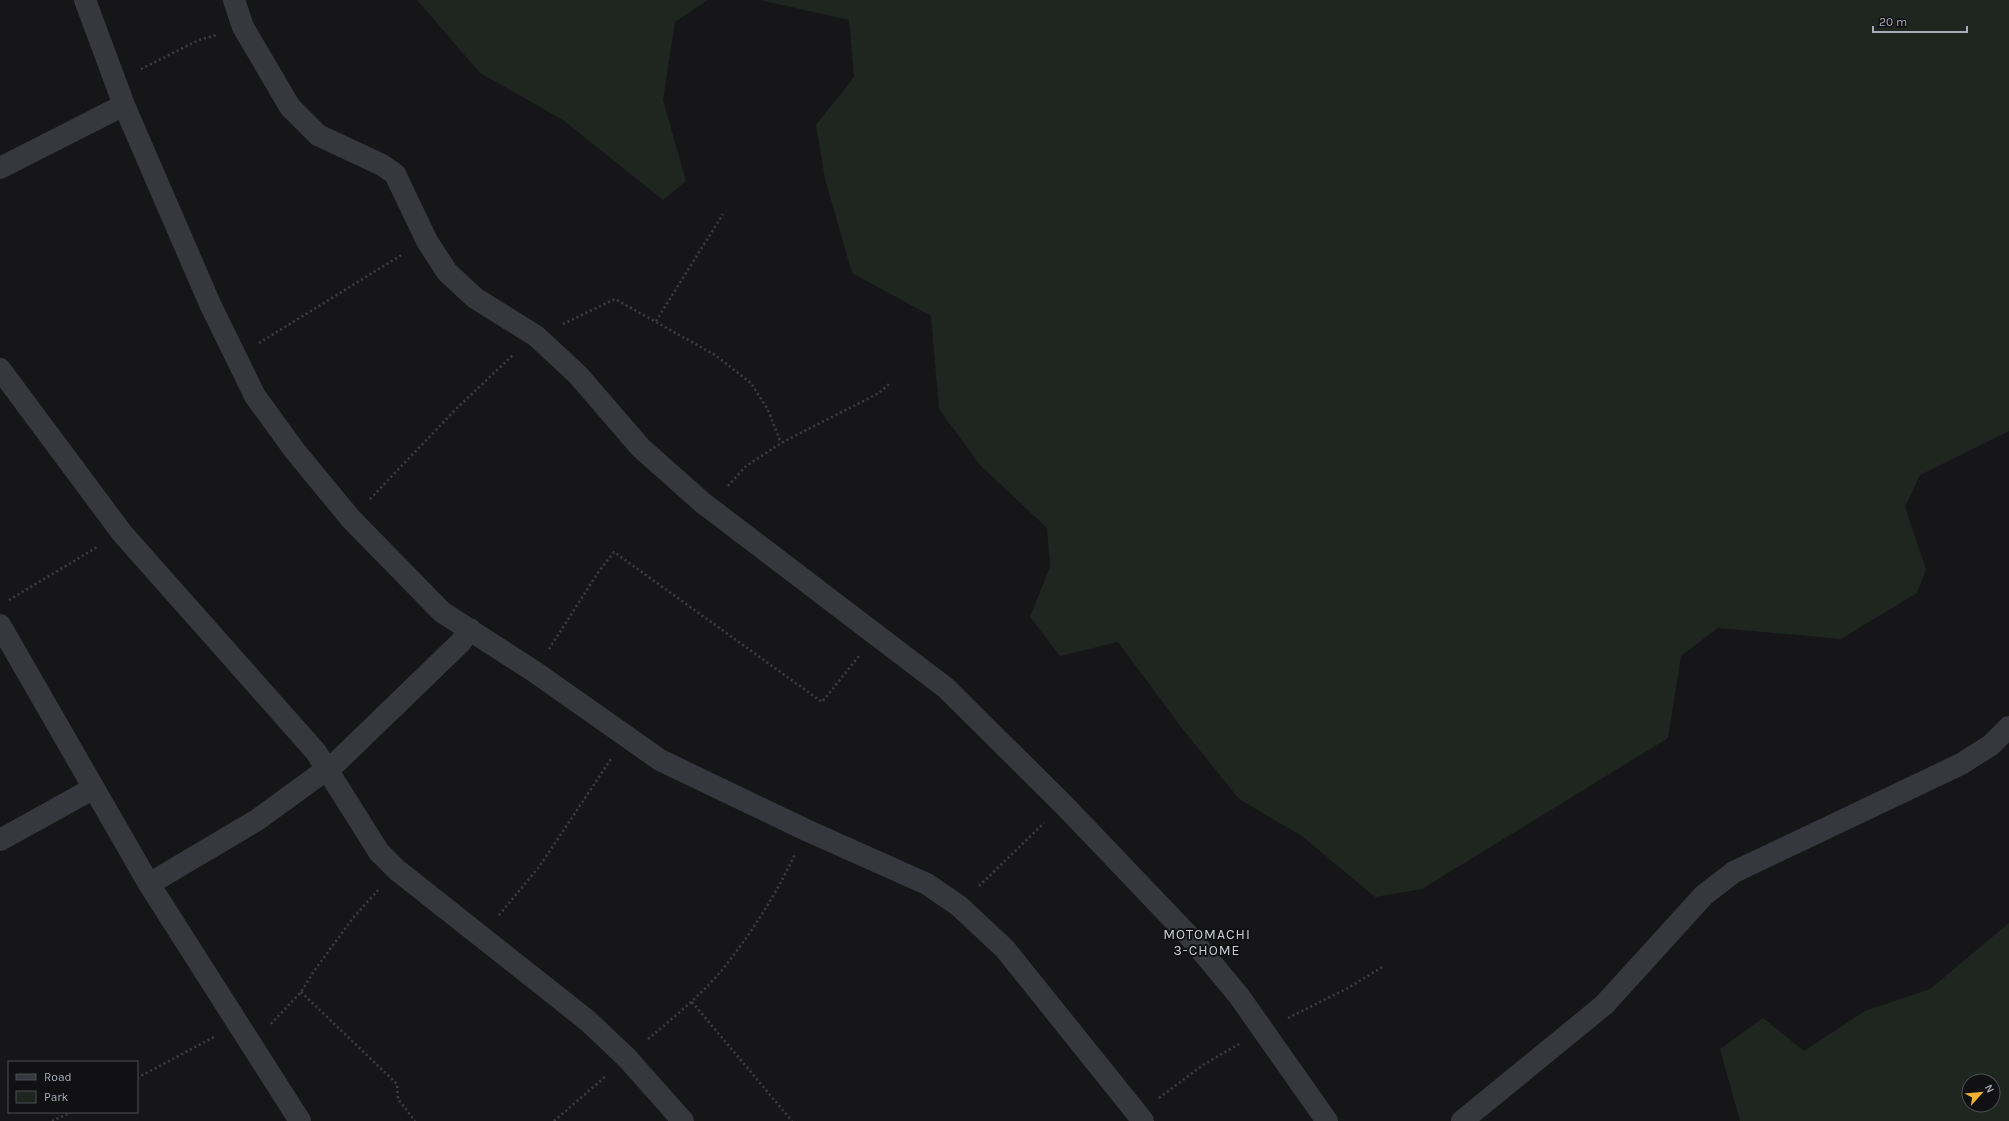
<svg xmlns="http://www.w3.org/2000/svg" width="2009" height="1121" viewBox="0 0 2009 1121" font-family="Karla,sans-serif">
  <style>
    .green { fill: #1e261f; fill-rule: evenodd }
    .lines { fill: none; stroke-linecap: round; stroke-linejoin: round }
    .path { stroke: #3d3f44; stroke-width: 2.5; stroke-dasharray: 2 3; stroke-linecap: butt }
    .minor { stroke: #37383d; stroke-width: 22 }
    .labels { text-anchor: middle; stroke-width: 4; stroke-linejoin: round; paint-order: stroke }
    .neighbourhood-label { font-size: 14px; letter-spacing: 1px; fill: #c9ccd4; stroke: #111113 }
  </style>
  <rect width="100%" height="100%" fill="#161618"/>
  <path class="green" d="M417,0H708L675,22L663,100L686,181L663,200L563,120L480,73Z
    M760,0H2009V431L1920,475L1905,507L1926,569L1917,593L1841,639L1718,628L1681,656L1668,738L1422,889L1375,897L1302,836L1239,799L1181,727L1118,642L1060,656L1030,617L1050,567L1047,528L979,464L939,409L931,316L852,273L825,179L816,125L854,77L849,20Z
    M2009,923V1121H1740L1720,1049L1763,1018L1804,1051L1865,1011L1930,989ZM1969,1081H1993V1105H1969Z"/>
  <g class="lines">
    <path class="path" d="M141,69L199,40L216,35
      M656,321L723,214
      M563,324L615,299L715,355L751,383L768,410L781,443
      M259,343L403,254
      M728,486L745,467L781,443L879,393L889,384
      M370,499L458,407L513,355
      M9,600L99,546
      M549,649L599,571L614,552L822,702L859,656
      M979,886L1044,823
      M499,915L539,867L611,759
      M301,992L397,1084L398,1099L415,1121
      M692,1002L792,1121
      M1288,1018L1348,988L1384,966
      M271,1024L301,992L314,971L353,918L379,889
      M648,1039C673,1018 700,996 722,970C750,935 776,895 795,854
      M137,1078L214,1037
      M1159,1098L1203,1065L1239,1044
      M52,1121L72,1112
      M554,1121L606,1076"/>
    <path class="minor" d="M85,0L124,105L210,304L255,396L295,451L351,519L442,612L535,672L660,760L806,830L927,884L959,906L1005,949L1143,1121
      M234,0L243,27L290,107L318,135L382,165L395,174L427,241L447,272L475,298L536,336L578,375L641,448L703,503L946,688L1063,804L1190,937L1239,996L1327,1121
      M0,168L124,105
      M0,369L122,533L316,752L379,852L397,870L588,1021L627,1058L683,1121
      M0,625L149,884L300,1121
      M0,840L94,788
      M149,884L257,820L338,761L461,642L470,629
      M1462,1121L1604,1005L1704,895L1734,872L1961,764L1991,745L2009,727"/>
  </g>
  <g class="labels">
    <g class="neighbourhood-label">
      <text x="1207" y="939">MOTOMACHI<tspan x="1207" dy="16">3-CHOME</tspan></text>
    </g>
  </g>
  <rect x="8" y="1061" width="130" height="52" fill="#111113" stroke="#4d4f55"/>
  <rect x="16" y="1074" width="20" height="6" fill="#37383d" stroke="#4d4f55"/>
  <text x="44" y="1081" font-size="12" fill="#a8adb8">Road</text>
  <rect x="16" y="1091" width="20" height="12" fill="#1e261f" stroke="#4d4f55"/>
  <text x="44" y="1101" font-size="12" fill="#a8adb8">Park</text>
  <g transform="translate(1981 1093) rotate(63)"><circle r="19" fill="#111113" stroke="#4d4f55"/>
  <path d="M0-3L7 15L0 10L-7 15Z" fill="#f2b134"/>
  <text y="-6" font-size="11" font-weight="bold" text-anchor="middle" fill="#a8adb8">N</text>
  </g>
  <path d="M1873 26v6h94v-6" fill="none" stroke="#a8adb8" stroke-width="2"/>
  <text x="1879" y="26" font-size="12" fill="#a8adb8" stroke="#111113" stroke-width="3" paint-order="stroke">20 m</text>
</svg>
